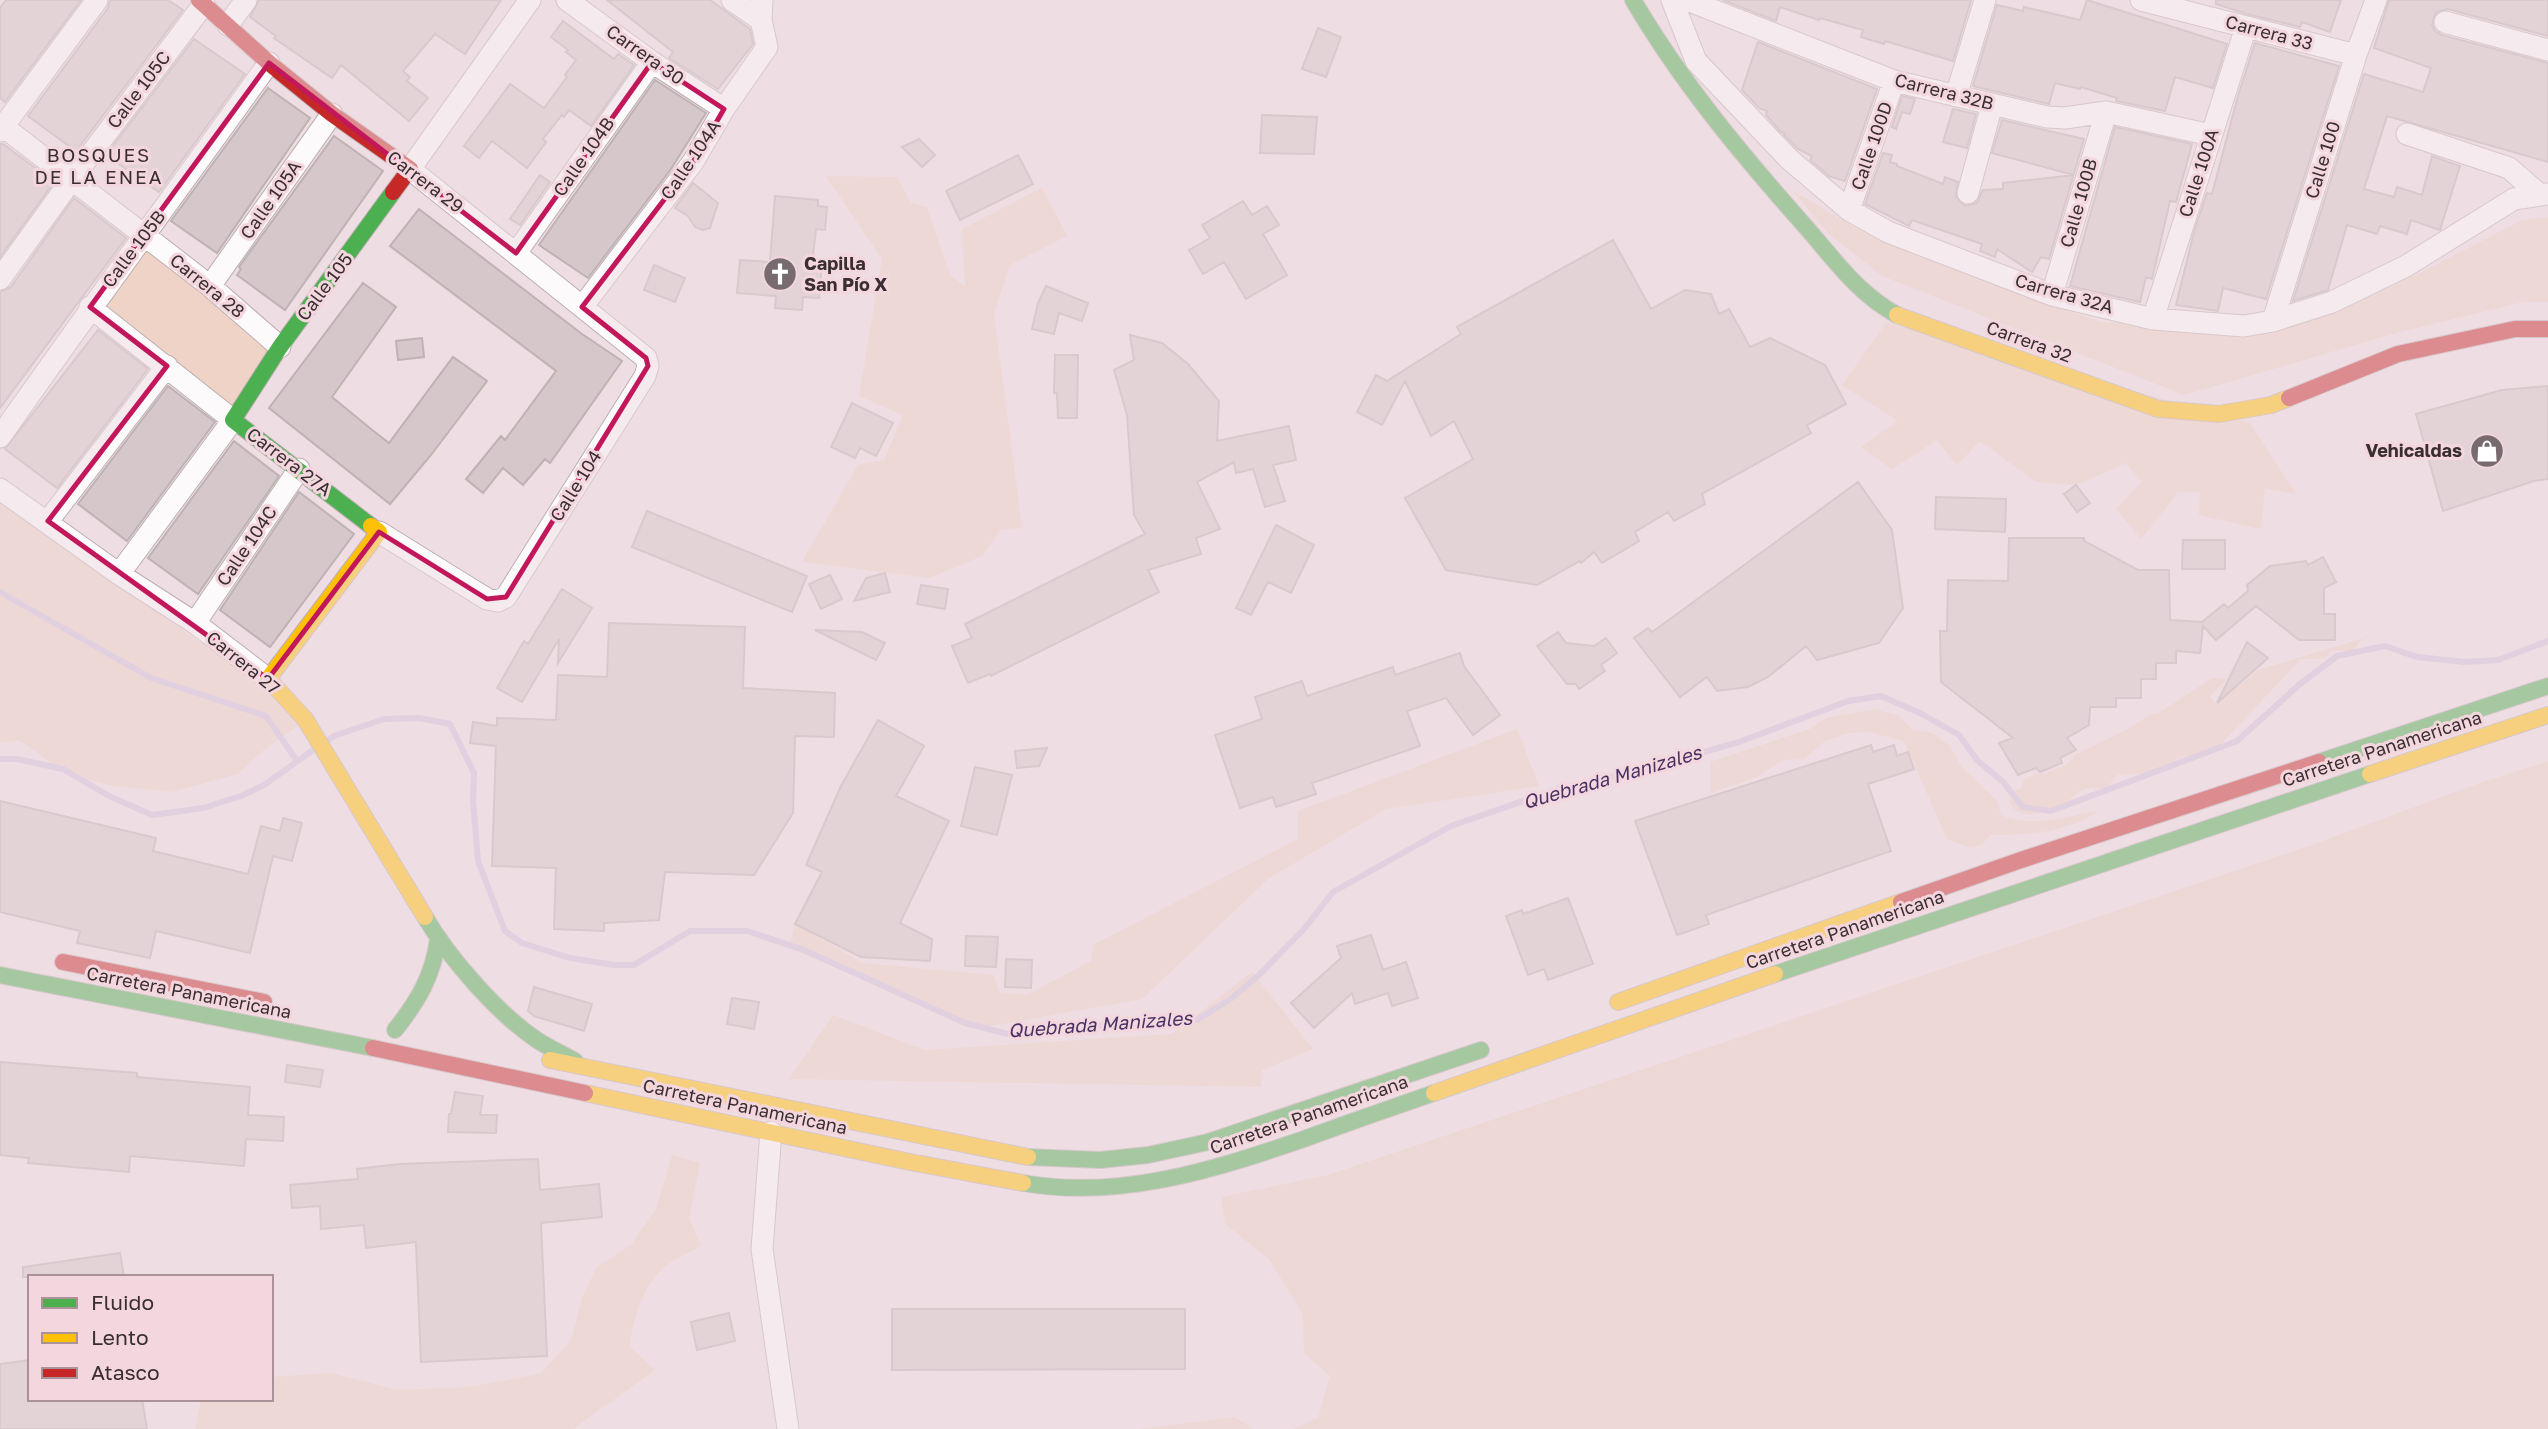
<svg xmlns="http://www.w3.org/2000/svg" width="2548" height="1429" viewBox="0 0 2548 1429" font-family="'Golos Text',sans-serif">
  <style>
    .green { fill: #eed3c6 }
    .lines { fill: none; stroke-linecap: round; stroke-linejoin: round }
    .stream { stroke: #d1c0dc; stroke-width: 6 }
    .building { fill: #d6c8ca; stroke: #beb2b2; stroke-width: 2 }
    .street-casing { stroke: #bcafb3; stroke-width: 23 }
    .fast-casing { stroke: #bcafb3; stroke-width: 18 }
    .slow-casing { stroke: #bcafb3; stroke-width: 18 }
    .jam-casing { stroke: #bcafb3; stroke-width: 18 }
    .street { stroke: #fcfafb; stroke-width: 21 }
    .fast { stroke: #4caf50; stroke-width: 16 }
    .slow { stroke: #ffc107; stroke-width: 16 }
    .jam { stroke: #c62828; stroke-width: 16 }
    .marked { fill: none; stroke: #c2185b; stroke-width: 5; stroke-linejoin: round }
    .labels { text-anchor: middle; stroke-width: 6; stroke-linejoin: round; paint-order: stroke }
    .street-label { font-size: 18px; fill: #392e31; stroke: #f4d7de }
    .poi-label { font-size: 18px; font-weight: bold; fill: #392e31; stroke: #f4d7de; text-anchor: start }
    .neighbourhood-label { font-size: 19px; letter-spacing: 2px; fill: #392e31; stroke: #f4d7de }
    .water-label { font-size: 19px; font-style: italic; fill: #493263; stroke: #f4d7de }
  </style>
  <rect width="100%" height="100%" fill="#eedde2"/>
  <path class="green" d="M826,176L897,177L911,203L927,207L950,275L965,287L962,229L1042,188L1067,236L1010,265L994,313L1022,528L1000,530L982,556L929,578L802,562L858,465L884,460L903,415L859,396L882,259Z
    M1793,191L1856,228L1981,281L2101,322L2265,331L2420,273L2520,221L2548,217V302H2523L2400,332L2184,395L1882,276L1827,232Z
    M144,237L280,347L233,420L90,307Z
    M1886,323L2250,423L2296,494L2265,488L2261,529L2199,515L2200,492H2178L2141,539L2116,509L2142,482L2126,463L2076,485L2036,482L1980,441L1957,465L1937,440L1892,469L1861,447L1898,421L1842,385Z
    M0,500L254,681L302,723L260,753L238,774L171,792L114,786L69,775L19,740L0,743Z
    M2375,635L2361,640L2352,652L2333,650L2324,659H2301L2220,745L2202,758L2183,756L2149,773L2117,775L2106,789C2100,789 2090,787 2084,789C2077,791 2072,799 2066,803C2050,812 2016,825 2009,799L2014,791L2022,788L2023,780L2037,773L2043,774L2065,766L2077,754L2128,729L2151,714H2157L2212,678L2228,679L2210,696L2216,704L2258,670Z
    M1874,709L1899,716L1912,730L1930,732L1949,745L1962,767L1997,801L2001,815C2032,829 2067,816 2098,811C2067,833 2027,835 1990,835L1983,844L1971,848L1947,839L1904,741L1869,732L1848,733L1825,741L1804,759L1783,760L1757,777L1711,793L1710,762L1810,729L1827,718Z
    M1517,729L1539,786L1386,809L1269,878L1142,999L981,1028L789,948L795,924L862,963L994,975L999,992L1027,995L1091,961L1093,945L1298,839V811Z
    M2548,761V1429H1293L1318,1418L1330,1376L1304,1353L1303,1314L1269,1259L1225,1224L1221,1197L1328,1175L2309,846L2477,784Z
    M1252,972L1313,1049L1262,1070L1261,1087L789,1079L833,1015L925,1050L1172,1034Z
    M672,1155L700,1163L689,1218L701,1246C691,1252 680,1256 671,1262C644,1280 633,1317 630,1347L655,1370L573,1429H195L201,1399H271V1377L331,1373L398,1390L469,1387L540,1374L571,1341L582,1298L596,1268L631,1245L656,1209Z
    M1235,1417L1253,1429H1139Z"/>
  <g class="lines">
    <path class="stream" d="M0,592L151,678L266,716L297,761
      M328,740L334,736L384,719L419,718L450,724L474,773L473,800L478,861L505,931L522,943L570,958L615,965H634L690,931H747L804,950L965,1023L1008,1034L1041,1026L1154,1025L1197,1020L1232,998L1260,974L1304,929L1333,892L1451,826L1555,790L1634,772L1739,742L1848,701L1881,696L1920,713L1959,735L1977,760L2003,782L2023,807L2051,811L2237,741L2300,684L2337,656L2385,646L2417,657L2465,662L2498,660L2548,641
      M0,759H17L63,769L109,796L152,815L203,808L241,796L264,785L316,748"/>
  </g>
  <path class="building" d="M6,0H81L5,102L0,98V8Z
    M110,0H168L183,10L76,151L28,116L108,8Z
    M259,0H501L465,54L435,34L403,71L410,77L407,81L428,98L409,121L341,65L332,78L274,38L276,36L250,17Z
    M607,0H710L750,29L753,44L718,89L669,58L673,52Z
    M1723,0H1971L1953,61L1885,41L1884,44L1861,37L1863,30L1820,18L1819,20L1780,7L1776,21Z
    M2087,0L2227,44L2213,88L2175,77L2165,111L2116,101L2117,98L2081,87L2080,89L2055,83L2049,104L1973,86L1997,5L2023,11L2024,7L2080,20Z
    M2216,0H2341L2330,32L2302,22L2300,27L2247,14L2216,4Z
    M2389,0H2548V36L2448,9L2436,12L2432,25L2435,31L2442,35L2548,63V162L2387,116L2364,189L2394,197L2397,187L2422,195L2432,156L2460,166L2440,230L2411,220L2407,234L2380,226L2377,234L2347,225L2328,290L2293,301L2364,74L2423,92L2431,68L2374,48Z
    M563,21L614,59L618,54L634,65L591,126L569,110L564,117L562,115L543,139L546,142L527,168L492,141L479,158L464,146L510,84L544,108L567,77L565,75L576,60L566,52L568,50L551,37Z
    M1318,28L1341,37L1326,77L1302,69Z
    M194,39L245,74L159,192L106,155Z
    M1758,42L1877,89L1845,181L1829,176L1810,160L1812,156L1798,149L1784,135L1785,133L1781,132L1766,115L1767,111L1759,108L1742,90Z
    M2255,43L2339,66L2266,299L2223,288L2218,311L2176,305L2194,232L2207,193L2212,194L2238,96Z
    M655,80L706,113L671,169L588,278L539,245Z
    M268,88L310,118L217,253L171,221Z
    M1902,96L1915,99L1910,114L1902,112L1896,129L1892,127Z
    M1953,109L1976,114L1967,148L1943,142Z
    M1262,115L1317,117L1314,154L1260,153Z
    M2002,120L2084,139L2049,259L2041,257L2032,272L1997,249L1995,257L1980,251L1982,244L1912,220L1909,226L1865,204L1883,153L1892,155L1890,162L1897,164V166L1943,184L1945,177L1958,182L1956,197L1965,206L1977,203L1983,190L2003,189V183L2074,175L1992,153Z
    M2115,127L2192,144L2176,202L2170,201L2152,279L2146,277L2140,302L2070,286Z
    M334,136L383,171L285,310L237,275L241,269L239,267Z
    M919,139L935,155L922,167L902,147Z
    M0,144H3L54,182L0,257Z
    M1018,155L1033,184L960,220L946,191Z
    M540,175L550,182L520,225L510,219Z
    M693,183L718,203L710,228L703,230L695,227L688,216L675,208Z
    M775,196L818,200V206L827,207L825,230L816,229L812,265L822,266L819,298L803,297L802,310L775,308L776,296L737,293L740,260L770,262Z
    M74,198L126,238L0,408V292L11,287Z
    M1243,201L1252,215L1267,206L1279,225L1263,234L1287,275L1246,299L1224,262L1203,274L1189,250L1210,238L1202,225Z
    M419,209L582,334L622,361L550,463L545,459L523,485L503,468L483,493L466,479L501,436L505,440L556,371L390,246Z
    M1613,240L1651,309L1685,290L1711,294L1719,314L1729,309L1750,347L1770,338L1825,365L1846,404L1807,425L1811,433L1702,494L1705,504L1674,521L1668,512L1635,532L1639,541L1602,563L1594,552L1581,563L1580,561L1537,585L1446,570L1405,498L1473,459L1454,421L1431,436L1405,381L1382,425L1357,412L1376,375L1387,381L1461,334L1457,327Z
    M654,265L685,278L675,302L644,290Z
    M363,283L396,307L332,397L371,429L389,443L453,357L487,381L431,455L390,504L269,408Z
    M1046,286L1088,303L1082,321L1059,313L1054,334L1032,329L1038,303Z
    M98,330L148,369L57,488L5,449Z
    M1130,335L1162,343L1188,364L1219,401L1217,441L1289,426L1296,460L1273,465L1285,501L1265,507L1253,469L1236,473L1234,462L1197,482L1220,529L1196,538L1201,554L1148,570L1159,592L991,676L990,674L968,683L952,646L972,638L965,624L1145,534L1134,515L1127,415L1114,370L1134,360Z
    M422,338L424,357L398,360L396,341Z
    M1055,355H1078L1077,418H1058L1057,393H1054Z
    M168,386L215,422L127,541L78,504Z
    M2548,386V479L2534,481L2443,511L2416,414L2502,390Z
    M852,403L893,423L876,456L860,448L855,458L831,447Z
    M234,441L279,476L198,594L148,558Z
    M1858,482L1892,530L1903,608L1879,643L1817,660L1806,646L1768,677L1748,687L1717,691L1707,677L1680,697L1634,638L1648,628L1652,632L1666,622Z
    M2076,485L2090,503L2077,512L2064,494Z
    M299,492L354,534L270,647L220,610Z
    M1936,497L2006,499L2005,532L1935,529Z
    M647,511L807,576L792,612L632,547Z
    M1276,525L1314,545L1291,593L1268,582L1251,615L1236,608Z
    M2009,538H2084V541L2138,570H2169L2170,620L2202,622L2224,604L2228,608L2248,591L2247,585L2270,566L2306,561L2308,565L2323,557L2336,582L2324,588V614H2335V640H2299L2256,606L2216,640L2203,626L2200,653L2176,651V663H2156V679H2141V698H2116V707H2090L2089,725L2067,738L2076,750L2060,758L2062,763L2040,772L2036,768L2018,775L1999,743L2013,738L1941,682L1940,631H1947L1948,580L2008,581Z
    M2183,540H2225V569H2182Z
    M885,573L890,592L854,601L866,578Z
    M830,575L842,599L821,609L809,584Z
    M921,585L948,589L945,609L917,604Z
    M562,589L592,608L558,663L559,639L522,702L497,688L524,641L528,644Z
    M609,623L745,627L743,688L835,693L834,737L795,736L793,813L754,875L665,872L659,920L604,923V931L554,929L556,868L492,866L496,746L470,743L473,722L497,726V718L556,720L558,675L607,677Z
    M815,630L862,632L885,643L876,660Z
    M1558,632L1566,643L1594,646L1606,638L1617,653L1601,665L1605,671L1579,689L1576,684H1567L1537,646Z
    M2247,642L2268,658L2217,703Z
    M1460,653L1464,666L1500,715L1473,735L1446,698L1407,711L1420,746L1312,783L1316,794L1276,807L1273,797L1240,808L1215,735L1262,719L1255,697L1302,681L1307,696L1393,667L1395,675Z
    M878,720L924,746L896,796L949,821L900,923L932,939L930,961L861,957L795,924L822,872L806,865L841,786Z
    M1871,745L1873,752L1894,745L1897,756L1908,752L1914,769L1868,784L1891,851L1706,915L1709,924L1677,935L1635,821Z
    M1047,748L1039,766L1017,768L1015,751Z
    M975,767L1012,775L997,835L961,826Z
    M0,801L156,838L153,851L248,874L261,826L280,831L283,818L302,823L292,861L273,856L250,953L156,931L150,958L77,943L80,931L0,912Z
    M1568,898L1593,964L1548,980L1544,969L1528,975L1506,916L1522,910L1523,914Z
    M1371,935L1383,970L1406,962L1418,998L1392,1006L1388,993L1355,1004L1352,993L1314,1028L1291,1003L1341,958L1337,946Z
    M966,936L998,937L996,967L965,966Z
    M1006,959L1032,960L1031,988L1005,987Z
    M534,987L592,1004L584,1031L534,1016L528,1011Z
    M732,998L759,1002L754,1029L727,1024Z
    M0,1062L137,1073V1077L250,1087L248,1115L284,1117L283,1141L246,1139L244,1166L130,1156L129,1172L28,1163L29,1158L0,1155Z
    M287,1065L323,1070L320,1087L285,1082Z
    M455,1092L483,1096L480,1115H497L496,1133L448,1132L449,1114H451Z
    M538,1159L540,1190L599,1184L602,1217L541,1223L547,1356L421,1362L416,1242L366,1248L364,1225L321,1229L320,1206L292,1208L290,1185L358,1179L357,1169L400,1164Z
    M120,1253L124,1277H23V1267Z
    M892,1309H1185V1369L892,1370Z
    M729,1313L735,1341L697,1350L691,1322Z
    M30,1360V1399H142L147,1429H0V1364Z"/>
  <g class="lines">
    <g class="street-casing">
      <path id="street" d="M567,0L652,62L724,109
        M732,0L761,20
        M1672,0L1696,61L1789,159L1849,210L1888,232L2052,295L2153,319L2244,326L2273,321L2332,302L2406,266L2514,199L2548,194
        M1687,0L1894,81L2047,117L2065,118L2106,112L2211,135
        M2141,0L2356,55
        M2445,22L2548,50
        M228,25L246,0
        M1956,96L1985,0
        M0,124L210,286L280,347
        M0,131L97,0
        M2407,134L2509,168L2539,194
        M1968,193L1992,105
        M1849,210L1894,81
        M516,253L652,62
        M0,279L72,179L204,4
        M210,286L332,114
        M2052,295L2106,112
        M90,307L233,420L119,574
        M582,307L693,162L724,109L767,47L761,20L762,0
        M2153,319L2246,27
        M2273,321L2356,55L2376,0
        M0,437C88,311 180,187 269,63
        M0,489L119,574L195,623L268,679
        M48,521L167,366
        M379,532L487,599L498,601L506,597L645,376L648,366L646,358L410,169L530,0
        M195,623L299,469
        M771,1132L762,1249L788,1429"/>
    </g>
    <g class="fast-casing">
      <path id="fast" d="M1633,0C1681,82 1742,155 1805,226C1834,259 1857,293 1897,315
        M371,526L233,420L280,347L393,192
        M2319,762L2548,686
        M425,917C449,958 498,1014 537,1040C549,1048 563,1054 575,1061
        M1775,974L2370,774
        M0,975L373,1048
        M395,1030C418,1001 433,976 438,939
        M1028,1157L1100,1160L1148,1155L1208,1142L1481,1050
        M1023,1183C1120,1200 1213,1170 1304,1139C1347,1123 1391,1108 1434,1093"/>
    </g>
    <g class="slow-casing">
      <path id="slow" d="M1897,315L2158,409L2219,414L2271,405L2289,398
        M371,526L379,532L268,679L305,719L425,917
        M2370,774L2548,715
        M1618,1002L1901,902
        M550,1060L1028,1157
        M585,1093L905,1161L1023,1183
        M1434,1093L1775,974"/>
    </g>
    <g class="jam-casing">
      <path id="jam" d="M199,0L269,63L332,114L410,169L393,192
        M2289,398L2398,354L2515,329H2548
        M1901,902L2021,860L2319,762
        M63,962L264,1002
        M373,1048L585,1093"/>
    </g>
    <use href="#street" class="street"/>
    <use href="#fast" class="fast"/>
    <use href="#slow" class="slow"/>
    <use href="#jam" class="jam"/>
  </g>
  <path d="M0 0H2548V1429H0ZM652,62L724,109L693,162L582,307L646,358L648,366L506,597L487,599L379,532L268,679L48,521L167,366L90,307L269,63L516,253Z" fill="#eedde2" fill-opacity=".55" fill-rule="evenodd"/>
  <path class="marked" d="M652,62L724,109L693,162L582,307L646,358L648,366L506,597L487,599L379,532L268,679L48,521L167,366L90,307L269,63L516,253Z"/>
  <defs>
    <g id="church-disc" transform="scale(1.75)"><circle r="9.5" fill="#786b6f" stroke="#f4d7de"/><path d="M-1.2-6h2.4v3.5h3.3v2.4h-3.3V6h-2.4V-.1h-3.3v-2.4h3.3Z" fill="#fff"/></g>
    <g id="shop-disc" transform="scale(1.75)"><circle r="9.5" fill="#786b6f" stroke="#f4d7de"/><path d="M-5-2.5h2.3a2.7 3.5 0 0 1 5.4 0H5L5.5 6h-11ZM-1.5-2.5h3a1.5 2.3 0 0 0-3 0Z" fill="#fff"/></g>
  </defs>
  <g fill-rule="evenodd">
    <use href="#church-disc" x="780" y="274"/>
    <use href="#shop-disc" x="2487" y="451"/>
  </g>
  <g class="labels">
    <g class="street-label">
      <text transform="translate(2269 33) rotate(15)" y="6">Carrera 33</text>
      <text transform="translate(645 55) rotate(35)" y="6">Carrera 30</text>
      <text transform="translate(139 90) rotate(-53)" y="6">Calle 105C</text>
      <text transform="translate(1944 92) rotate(14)" y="6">Carrera 32B</text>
      <text transform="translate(1872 146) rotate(-71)" y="6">Calle 100D</text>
      <text transform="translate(584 157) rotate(-55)" y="6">Calle 104B</text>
      <text transform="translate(691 160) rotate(-56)" y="6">Calle 104A</text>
      <text transform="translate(2323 160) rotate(-73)" y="6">Calle 100</text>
      <text transform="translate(2199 173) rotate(-72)" y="6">Calle 100A</text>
      <text transform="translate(425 182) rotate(37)" y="6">Carrera 29</text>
      <text transform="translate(271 200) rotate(-55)" y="6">Calle 105A</text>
      <text transform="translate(2079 203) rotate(-74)" y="6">Calle 100B</text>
      <text transform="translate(134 249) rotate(-53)" y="6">Calle 105B</text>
      <text transform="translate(207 286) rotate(39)" y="6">Carrera 28</text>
      <text transform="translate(325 287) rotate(-53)" y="6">Calle 105</text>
      <text transform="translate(2064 294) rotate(16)" y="6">Carrera 32A</text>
      <text transform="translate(2029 342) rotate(20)" y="6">Carrera 32</text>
      <text transform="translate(289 462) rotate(37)" y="6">Carrera 27A</text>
      <text transform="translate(576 486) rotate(-58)" y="6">Calle 104</text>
      <text transform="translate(247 546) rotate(-56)" y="6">Calle 104C</text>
      <text transform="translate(243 663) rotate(39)" y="6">Carrera 27</text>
      <text transform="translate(2382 749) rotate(-18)" y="6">Carretera Panamericana</text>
      <text transform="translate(1845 930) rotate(-19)" y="6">Carretera Panamericana</text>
      <text transform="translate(189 993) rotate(11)" y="6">Carretera Panamericana</text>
      <text transform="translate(745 1107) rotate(12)" y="6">Carretera Panamericana</text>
      <text transform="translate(1309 1115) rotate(-19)" y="6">Carretera Panamericana</text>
    </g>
    <g class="poi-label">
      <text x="804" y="270">Capilla<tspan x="804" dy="21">San Pío X</tspan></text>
      <text x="2462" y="457" text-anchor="end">Vehicaldas</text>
    </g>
    <g class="neighbourhood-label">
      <text x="99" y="162">BOSQUES<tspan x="99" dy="22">DE LA ENEA</tspan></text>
    </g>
    <g class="water-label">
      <text transform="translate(1612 777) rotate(-16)" y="7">Quebrada Manizales</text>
      <text transform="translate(1100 1024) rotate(-4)" y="7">Quebrada Manizales</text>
    </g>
  </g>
  <rect x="28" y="1275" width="245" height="126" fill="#f4d7de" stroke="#a99399" stroke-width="2"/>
  <rect x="42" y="1298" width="35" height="10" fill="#4caf50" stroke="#a99399" stroke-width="2"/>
  <text x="91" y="1310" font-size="21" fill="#392e31">Fluido</text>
  <rect x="42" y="1333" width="35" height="10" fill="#ffc107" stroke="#a99399" stroke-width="2"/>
  <text x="91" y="1345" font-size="21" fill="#392e31">Lento</text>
  <rect x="42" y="1368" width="35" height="10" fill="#c62828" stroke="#a99399" stroke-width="2"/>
  <text x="91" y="1380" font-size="21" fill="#392e31">Atasco</text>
</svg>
